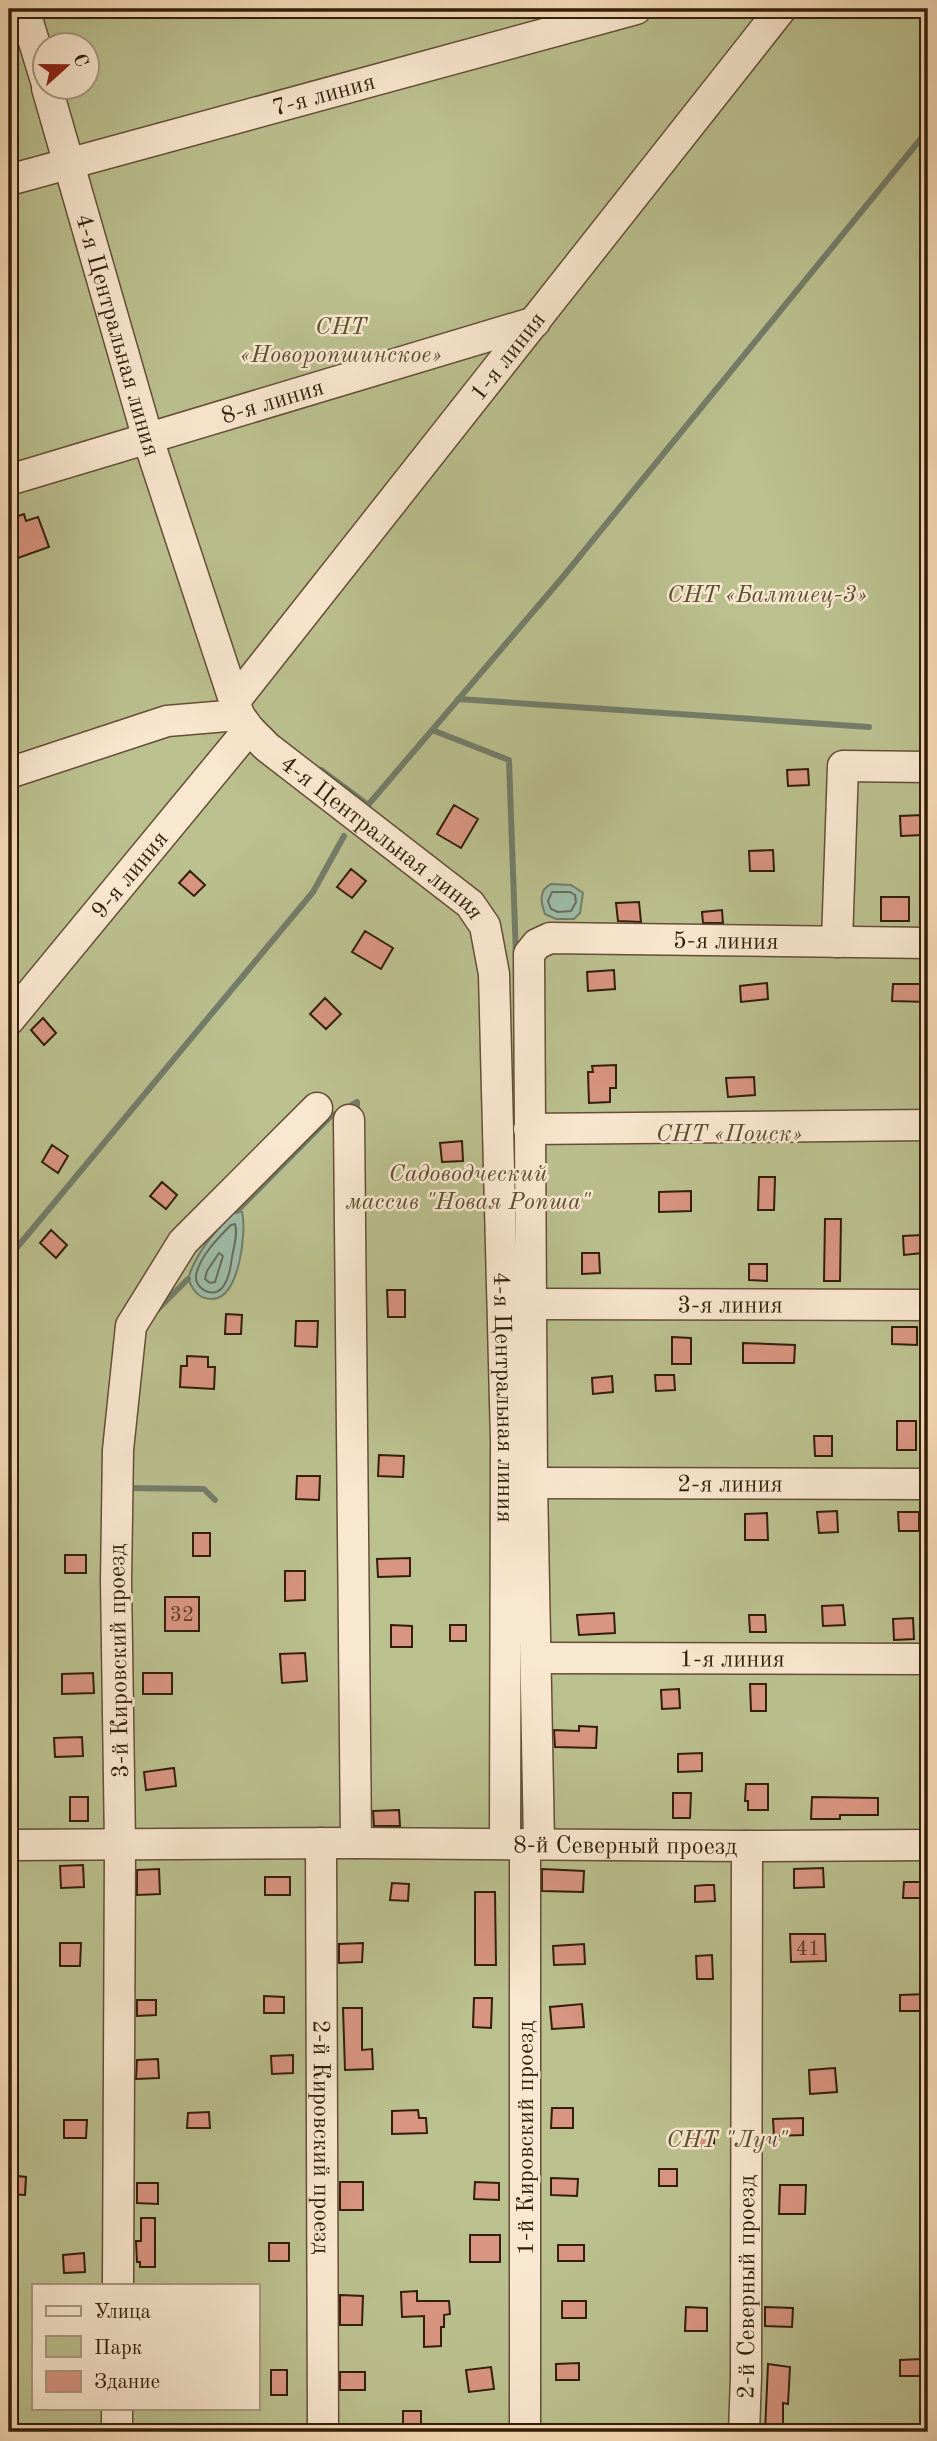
<svg xmlns="http://www.w3.org/2000/svg" width="937" height="2441" viewBox="0 0 937 2441" font-family="'Old Standard TT',serif">
  <style>
    .green { fill: #bbc08f; stroke: #776f4d; stroke-width: 2; fill-rule: evenodd }
    .water { fill: #9ebca8; stroke: #737d69; stroke-width: 2 }
    .lines { fill: none; stroke-linecap: round; stroke-linejoin: round }
    .shore { stroke: #686d5a; stroke-width: 2 }
    .stream { stroke: #737d69; stroke-width: 6 }
    .building { fill: #d89581; stroke: #331e0b; stroke-width: 2 }
    .minor-casing { stroke: #644e36; stroke-width: 33 }
    .minor { stroke: #f9e8d0; stroke-width: 30 }
    .labels { text-anchor: middle; stroke-width: 5; stroke-linejoin: round; paint-order: stroke }
    .number-label { font-size: 21px; fill: #5c3c28 }
    .street-label { font-size: 24px; fill: #331e0b; stroke: #f9e8d0 }
    .park-label { font-size: 24px; font-style: italic; fill: #5c4f33; stroke: #f9e8d0 }
  </style>
  <rect width="100%" height="100%" fill="#f6dcb7"/>
  <filter id="stains"><feTurbulence type="fractalNoise" baseFrequency=".00286" numOctaves="4"/><feColorMatrix values="0 0 0 0 .2 0 0 0 0 .09 0 0 0 0 .02 0 0 0 .5 -.17"/></filter>
  <radialGradient id="worn" r=".72"><stop offset=".6" stop-color="#630" stop-opacity="0"/><stop offset="1" stop-color="#630" stop-opacity=".3"/></radialGradient>
  <path class="green" d="M9,9H928V2432H9ZM46,46H88V88H46ZM33,2285H257V2408H33Z"/>
  <path class="water" d="M551,884L571,885L583,893L580,913L574,919H556L545,914C541,903 538,890 551,884Z
    M234,1211L242,1212C247,1232 239,1300 212,1299C198,1299 193,1290 188,1279C196,1252 215,1232 234,1211Z"/>
  <g class="lines">
    <path class="shore" d="M552,892H570L575,895L576,902L571,911L558,912L551,909L548,901Z
      M235,1224C238,1234 234,1246 232,1257C231,1266 229,1280 222,1288C212,1299 194,1288 196,1275C200,1256 218,1238 231,1225Z
      M219,1253L223,1256L215,1282L210,1283L205,1279L207,1271Z"/>
    <path class="stream" d="M458,699L869,727
      M432,730L509,760L516,957
      M321,770L368,805L562,578L928,130
      M237,1211L330,1117L357,1102V1114
      M9,1257L313,892L344,836
      M155,1312L188,1279
      M127,1488L204,1489L215,1500
      M520,1671L521,1827"/>
  </g>
  <path class="building" d="M24,514L26,521L38,517L49,547L18,558L9,532V519Z
    M808,769L809,785L788,786L787,770Z
    M454,805L478,819L461,848L437,834Z
    M922,815V835L901,836L900,816Z
    M773,850L774,871H750L749,851Z
    M351,869L366,881L352,898L337,887Z
    M190,871L205,885L194,896L179,883Z
    M881,897H909V921H881Z
    M639,902L641,922L618,921L616,903Z
    M722,910L723,923H703L702,912Z
    M365,931L393,948L381,969L352,952Z
    M614,970L615,989L588,991L587,972Z
    M767,983L768,999L741,1002L740,986Z
    M893,984H928V1002L892,1001Z
    M325,998L341,1014L326,1029L310,1014Z
    M43,1018L56,1033L44,1045L31,1030Z
    M616,1065V1088H610V1102L589,1103L588,1072H593L592,1066Z
    M754,1077L755,1095L728,1097L726,1078Z
    M462,1141L463,1161L442,1162L440,1143Z
    M52,1145L68,1156L58,1173L42,1162Z
    M759,1177H775L774,1210H758Z
    M162,1182L177,1195L166,1209L150,1196Z
    M691,1191V1211L659,1212V1192Z
    M825,1219H841L840,1281H824Z
    M51,1230L67,1245L56,1258L40,1243Z
    M921,1235L922,1253L904,1255L903,1236Z
    M582,1253H599L600,1273L582,1274Z
    M749,1264H767V1281L749,1280Z
    M387,1290H405V1317H388Z
    M226,1314L242,1315L241,1334H225Z
    M296,1321H318L317,1347L295,1346Z
    M892,1327H917V1345L892,1344Z
    M672,1337L691,1338V1364H672Z
    M743,1343L795,1345L794,1363H743Z
    M187,1356L208,1357V1367H215L214,1389L180,1387L181,1366H187Z
    M655,1375H674L675,1390L656,1391Z
    M612,1376L613,1392L593,1394L592,1378Z
    M897,1421H916V1450H897Z
    M814,1436H832V1456H815Z
    M379,1455L404,1456L403,1477L378,1476Z
    M297,1476H320L319,1500L296,1499Z
    M837,1511L838,1532L819,1533L817,1512Z
    M898,1512H919V1531H899Z
    M767,1513L768,1540H745V1514Z
    M193,1533H210V1556H193Z
    M65,1555H86V1573H65Z
    M410,1558V1576L378,1577L377,1559Z
    M285,1571H305V1600L285,1601Z
    M165,1597H199V1631H165Z
    M843,1605L845,1625L823,1626L822,1606Z
    M614,1613L615,1633L579,1635L577,1615Z
    M749,1615H765L766,1632H750Z
    M913,1618L914,1639L894,1640L893,1619Z
    M391,1625L412,1626V1647H391Z
    M450,1625H466V1641H450Z
    M305,1653L307,1681L282,1683L280,1654Z
    M93,1673L94,1693L62,1694V1674Z
    M143,1673H172V1694H143Z
    M750,1684H766V1711H751Z
    M679,1689L680,1708L662,1709L661,1690Z
    M579,1726L597,1727L596,1748L555,1747L554,1730L579,1731Z
    M82,1737L83,1756L55,1757L54,1738Z
    M702,1753V1771L678,1772V1754Z
    M174,1768L176,1786L146,1790L144,1772Z
    M746,1784H768V1810H748V1801H745Z
    M673,1793H691L690,1818H673Z
    M70,1797H88V1821H70Z
    M812,1797L878,1798V1815H840V1819H811Z
    M399,1810L400,1826H374L373,1811Z
    M83,1865L84,1887L61,1888L60,1866Z
    M823,1868L824,1887L794,1888V1869Z
    M159,1869L160,1894L137,1895V1870Z
    M542,1869L584,1871L583,1892L542,1891Z
    M265,1877H290V1895H265Z
    M904,1882H928V1898H903Z
    M392,1883L409,1884L408,1901L390,1900Z
    M706,1885H714L715,1901L695,1902V1886Z
    M475,1892H495L496,1965H475Z
    M790,1934H825L826,1961L791,1962Z
    M60,1943H81L80,1966H60Z
    M363,1943L362,1962L339,1963V1944Z
    M584,1944L585,1964L554,1965L553,1946Z
    M712,1955L713,1979H697L696,1956Z
    M926,1994V2011H900V1995Z
    M264,1996L284,1997V2013H264Z
    M474,1998H492L491,2028L473,2027Z
    M137,2000H156V2015L137,2016Z
    M582,2004L584,2027L552,2029L550,2007Z
    M343,2008H362V2050L372,2049L373,2069L345,2070Z
    M293,2055V2073L272,2074L271,2056Z
    M158,2059L159,2078L136,2079L137,2060Z
    M835,2068L837,2092L810,2094L809,2070Z
    M552,2108H573V2128H551Z
    M418,2110L419,2118H426L427,2133L392,2134V2111Z
    M209,2112L210,2128H187L188,2113Z
    M803,2118V2135L774,2136L773,2119Z
    M64,2120H87L86,2138H64Z
    M714,2131V2146L689,2147L688,2132Z
    M659,2169H677V2186H659Z
    M9,2175L26,2177L25,2195L9,2194Z
    M551,2178L578,2179L577,2196L551,2195Z
    M340,2182H363V2210H340Z
    M475,2182L499,2183V2200L474,2199Z
    M137,2183H158V2204L137,2203Z
    M780,2185H806L805,2214H779Z
    M141,2218H155V2267H140V2262H137L136,2241H141Z
    M470,2235H500V2262H470Z
    M269,2243H289V2261H269Z
    M558,2245H584V2261H558Z
    M84,2253L85,2272L64,2273L63,2255Z
    M417,2291V2301H449L450,2314L444,2315V2327H441V2346L424,2347V2316L402,2317L401,2292Z
    M340,2295L363,2296L362,2325H340Z
    M562,2301H586V2318H562Z
    M686,2307L707,2308V2331H685Z
    M765,2307L793,2308L792,2327L765,2326Z
    M921,2359L922,2376H900V2360Z
    M579,2363V2380H556V2364Z
    M768,2364L790,2367L788,2404L783,2403V2432H765Z
    M491,2367L494,2389L469,2392L466,2370Z
    M271,2370H287V2395H271Z
    M340,2372H365V2390H340Z
    M403,2411H421V2427H403Z"/>
  <g class="lines">
    <g class="minor-casing">
      <g id="minor">
        <path d="M24,9L46,81"/>
        <path id="s1" d="M47,88L148,439L239,715L249,729L267,747L470,904L485,926L494,974L506,1441L505,1843"/>
        <path id="s2" d="M9,180L636,9"/>
        <path id="s3" d="M9,480L535,322"/>
        <path id="s4" d="M234,702L781,9"/>
        <path d="M9,773L167,721L239,715"/>
        <path d="M837,942L843,766L928,767"/>
        <path id="s5" d="M9,1020L249,729"/>
        <path d="M349,1120L356,1843"/>
        <path d="M529,1129L928,1125"/>
        <path id="s6" d="M532,1304L928,1305"/>
        <path id="s7" d="M532,1483L928,1484"/>
        <path id="s8" d="M536,1658L928,1659"/>
        <path id="s9" d="M321,1843L323,2432"/>
        <path id="s10" d="M539,1843L532,1483L529,954L537,944L550,938L928,943"/>
        <path d="M525,1844V2432"/>
        <path id="s11" d="M9,1845L356,1843L747,1846L928,1845"/>
        <path d="M118,2285L120,1845L116,1581L118,1450L131,1326L183,1242L317,1108"/>
        <path d="M117,2432V2408"/>
        <path id="s12" d="M744,2432L746,2377L747,1846"/>
      </g>
    </g>
    <use href="#minor" class="minor"/>
  </g>
  <g class="labels">
    <g class="number-label">
      <text x="182" y="1621">32</text>
      <text x="808" y="1955">41</text>
    </g>
    <g class="street-label">
      <text dy="8" stroke="none"><textPath href="#s2" startOffset="326">7-я линия</textPath></text>
      <text dy="8" stroke="none"><textPath href="#s1" startOffset="257">4-я Центральная линия</textPath></text>
      <text dy="8" stroke="none"><textPath href="#s4" startOffset="441">1-я линия</textPath></text>
      <text dy="8" stroke="none"><textPath href="#s3" startOffset="275">8-я линия</textPath></text>
      <text dy="8" stroke="none"><textPath href="#s1" startOffset="845">4-я Центральная линия</textPath></text>
      <text dy="8" stroke="none"><textPath href="#s5" startOffset="189">9-я линия</textPath></text>
      <text dy="8" stroke="none"><textPath href="#s10" startOffset="1092">5-я линия</textPath></text>
      <text dy="8" stroke="none"><textPath href="#s6" startOffset="198">3-я линия</textPath></text>
      <text dy="8" stroke="none"><textPath href="#s1" startOffset="1454">4-я Центральная линия</textPath></text>
      <text dy="8" stroke="none"><textPath href="#s7" startOffset="198">2-я линия</textPath></text>
      <text dy="8" stroke="none"><textPath href="#s8" startOffset="196">1-я линия</textPath></text>
      <text transform="translate(118 1661) rotate(-91)" y="8">3-й Кировский проезд</text>
      <text dy="8" stroke="none"><textPath href="#s11" startOffset="616">8-й Северный проезд</textPath></text>
      <text dy="8" stroke="none"><textPath href="#s9" startOffset="294">2-й Кировский проезд</textPath></text>
      <text transform="translate(525 2138) rotate(-90)" y="8">1-й Кировский проезд</text>
      <text dy="8" stroke="none"><textPath href="#s12" startOffset="145">2-й Северный проезд</textPath></text>
    </g>
    <g class="park-label">
      <text x="341" y="334">СНТ<tspan x="341" dy="28">«Новоропшинское»</tspan></text>
      <text x="767" y="602">СНТ «Балтиец-3»</text>
      <text x="729" y="1141">СНТ «Поиск»</text>
      <text x="468" y="1181">Садоводческий<tspan x="468" dy="28">массив "Новая Ропша"</tspan></text>
      <text x="727" y="2147">СНТ "Луч"</text>
    </g>
  </g>
  <rect width="937" height="2441" fill="none" stroke="#f6dcb7" stroke-width="35"/>
  <rect x="10" y="10" width="916" height="2420" fill="none" stroke="#331e0b" stroke-width="3.5"/>
  <rect x="18" y="18" width="902" height="2406" fill="none" stroke="#331e0b" stroke-width="2"/>
  <rect x="32" y="2284" width="228" height="126" fill="#f9e8d0" stroke="#aa9781" stroke-width="2"/>
  <rect x="46" y="2306" width="35" height="10" fill="#f9e8d0" stroke="#aa9781" stroke-width="2"/>
  <text x="94" y="2318" font-size="21" fill="#331e0b">Улица</text>
  <rect x="46" y="2336" width="35" height="21" fill="#bbc08f" stroke="#aa9781" stroke-width="2"/>
  <text x="94" y="2354" font-size="21" fill="#331e0b">Парк</text>
  <rect x="46" y="2371" width="35" height="21" fill="#d89581" stroke="#aa9781" stroke-width="2"/>
  <text x="94" y="2388" font-size="21" fill="#331e0b">Здание</text>
  <g transform="translate(66 66) rotate(69)"><circle r="33" fill="#f9e8d0" stroke="#aa9781" stroke-width="2"/>
  <path d="M0-5L12 26L0 18L-12 26Z" fill="#8f2418"/>
  <text y="-10" font-size="19" font-weight="bold" text-anchor="middle" fill="#331e0b">С</text>
  </g>
  <rect width="100%" height="100%" filter="url(#stains)"/>
  <rect width="100%" height="100%" fill="url(#worn)"/>
</svg>
